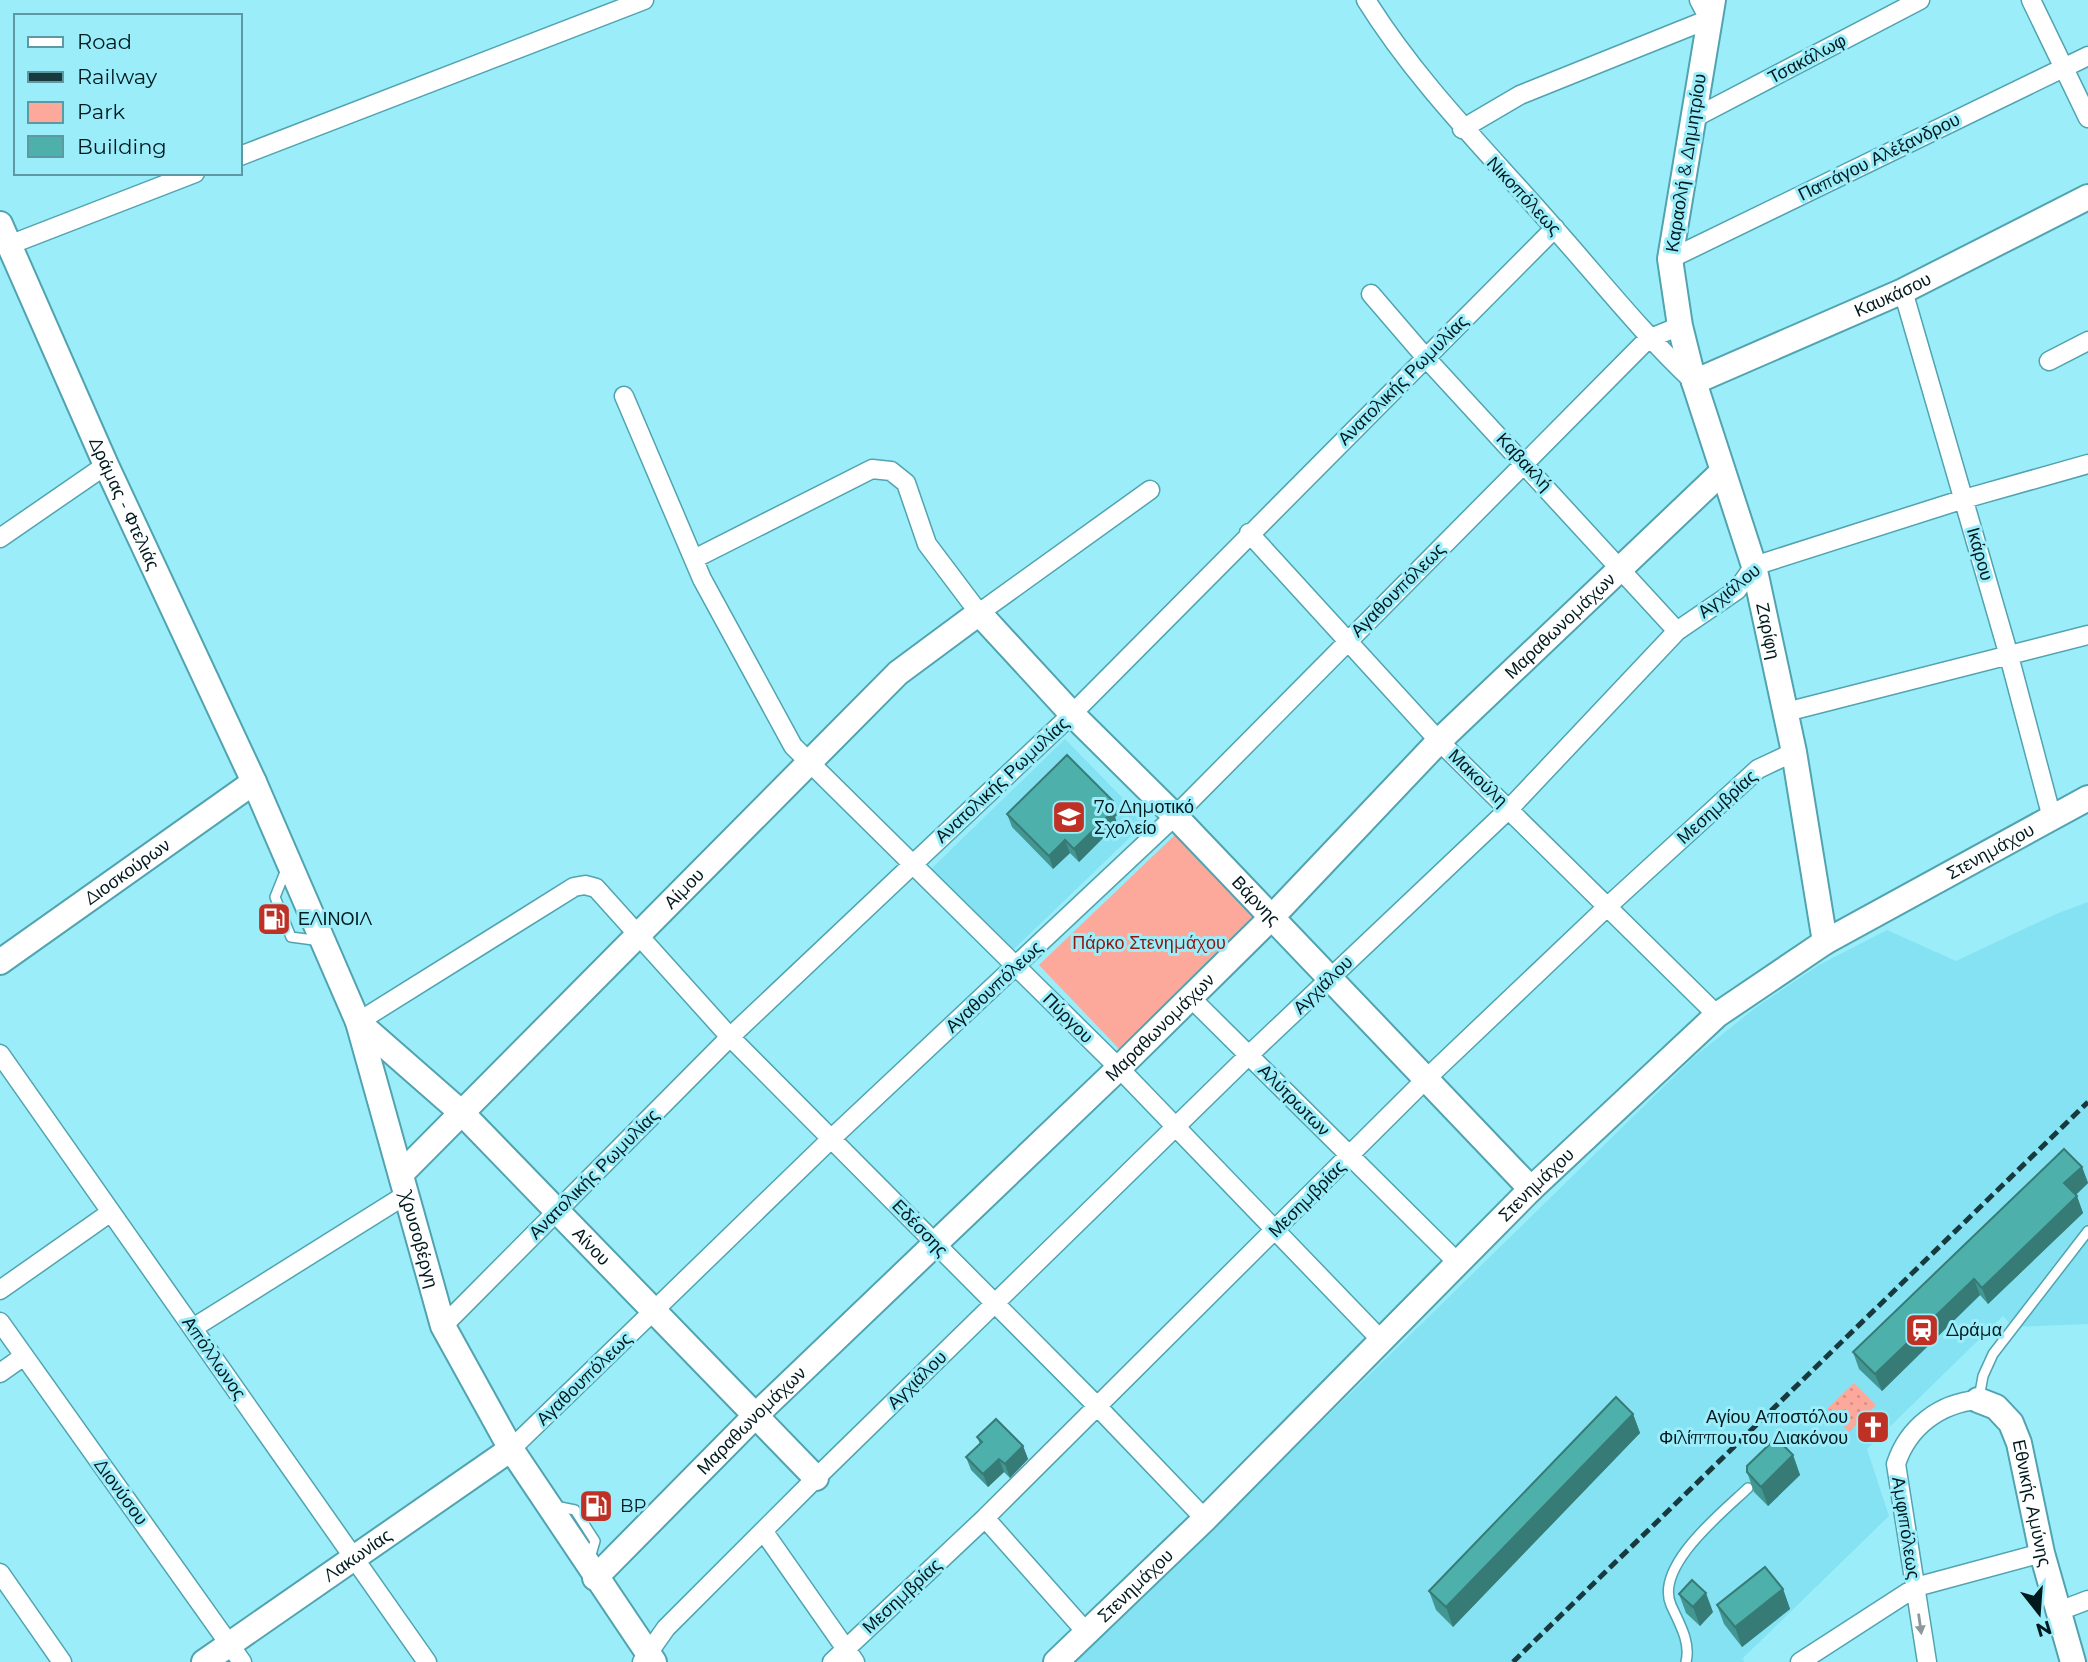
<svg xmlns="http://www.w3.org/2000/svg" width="2088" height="1662" viewBox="0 0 2088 1662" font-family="Montserrat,sans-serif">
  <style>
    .built { fill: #85e2f2 }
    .grass { fill: url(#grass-dots) }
    .park { fill: #fca99c }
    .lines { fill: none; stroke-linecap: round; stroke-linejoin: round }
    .lane-casing { stroke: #51a3b0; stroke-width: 12 }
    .street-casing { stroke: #51a3b0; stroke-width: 21 }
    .secondary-casing { stroke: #51a3b0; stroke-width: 28 }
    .lane { stroke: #fff; stroke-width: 9 }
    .street { stroke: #fff; stroke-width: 18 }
    .secondary { stroke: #fff; stroke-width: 24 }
    .rail { stroke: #183a3f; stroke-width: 5; stroke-dasharray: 10 5; stroke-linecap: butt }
    .wall { fill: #439792 }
    .shaded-wall { fill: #377b77 }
    .building { fill: #4eb0aa; stroke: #377b77; stroke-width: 2 }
    .oneway { fill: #8d989a }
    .labels { text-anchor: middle; stroke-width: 6; stroke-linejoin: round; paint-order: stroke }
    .street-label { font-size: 18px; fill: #011a1e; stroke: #9bedfa }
    .poi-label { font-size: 18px; fill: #011a1e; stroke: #9bedfa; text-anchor: start }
    .park-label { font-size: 18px; fill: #881a12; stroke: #9bedfa }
  </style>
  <defs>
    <pattern id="grass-dots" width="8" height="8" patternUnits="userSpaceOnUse" patternTransform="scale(1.75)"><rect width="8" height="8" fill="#fca99c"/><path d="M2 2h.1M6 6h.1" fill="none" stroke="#d69186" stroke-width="1.8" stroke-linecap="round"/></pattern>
  </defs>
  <rect width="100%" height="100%" fill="#9bedfa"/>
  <path class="built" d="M1065,739L1146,822L1010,953L930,870Z
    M2088,902V1324L2013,1327L2003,1316L1867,1449L1889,1516L1743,1658L1744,1662H1076L1694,1057L1755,1008L1819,965L1887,930L1956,961L2056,914Z"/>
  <path class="grass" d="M1854,1383L1876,1405L1849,1432L1827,1409Z"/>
  <path class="park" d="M1176,834L1260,921L1122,1052L1039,965Z"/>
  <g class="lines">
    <g class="lane-casing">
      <path id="lane" d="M287,867L275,897L291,937L321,941
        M1979,1398L1983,1376L1993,1354L2088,1231
        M555,1506L575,1510L595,1541L590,1558
        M1686,1662C1691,1642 1679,1623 1671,1605C1654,1566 1724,1511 1748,1488"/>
    </g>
    <g class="street-casing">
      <path id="street" d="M1366,0C1419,85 1490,154 1555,229C1602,282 1642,333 1694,382
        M2031,0L2088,118
        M1694,118L1920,0
        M1462,129L1520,95L1709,19L1699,0
        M240,156L644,0
        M9,245L195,173
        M1670,259L2088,56
        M1903,291L2009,656L2052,818
        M1371,294L1426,358L1677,631
        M2049,361L2088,341
        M624,396L702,579L793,746L1119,1068L1381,1340
        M1249,533L1439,741L1717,1015
        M0,538L106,465
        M694,559L872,469L891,471L906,483L927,544L979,613L1150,490
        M1786,712L2088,635
        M1190,997L1457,1262
        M358,1022L574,887L585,885L596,888L730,1037L1096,1405L1205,1519
        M0,1054L427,1662
        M0,1290L111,1212
        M0,1322L242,1662
        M443,1326L730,1037L1072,714L1555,228
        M193,1328L407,1194
        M0,1373L24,1356
        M511,1449L832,1138L1175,816L1648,339L1680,326
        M985,1518L1087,1633
        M764,1532L855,1662
        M0,1573L62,1662
        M2059,1611L2088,1600
        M642,1662L666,1628L816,1478L1249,1055L1510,808L1677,631L1737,590L1754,566L1964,499L2088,464
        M832,1662L985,1518L1427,1078L1608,906L1758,769L1794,752
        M1800,1662L1916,1587L2042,1553
        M1927,1662L1896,1464C1908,1427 1940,1403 1978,1400"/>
    </g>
    <g class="secondary-casing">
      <g id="secondary">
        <path id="s1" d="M1713,0L1670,259L1680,326L1694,382L1754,566L1794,752L1825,942"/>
        <path id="s2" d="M0,224L106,465L254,782L358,1022L443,1326L511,1449L654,1662"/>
        <path id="s3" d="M1694,382L1903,291L2088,197"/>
        <path id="s4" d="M0,962L254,782"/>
        <path id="s5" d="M358,1022L463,1114L816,1478"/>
        <path id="s6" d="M401,1174L898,673L979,613L1072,714L1175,816L1531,1189"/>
        <path id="s7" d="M1978,1400L1996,1407L2011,1423L2019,1443L2042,1553L2073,1662"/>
        <path id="s8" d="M595,1578L756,1415L1119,1068L1272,917L1439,741L1722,472"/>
        <path id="s9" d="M204,1662L511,1449"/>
        <path id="s10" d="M1056,1662L1205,1519L1531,1189L1717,1015L1825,942L2088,798"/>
      </g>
    </g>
    <use href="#lane" class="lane"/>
    <use href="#street" class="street"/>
    <use href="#secondary" class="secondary"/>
    <path class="rail" d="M1513,1662L2088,1102"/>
  </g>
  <path class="wall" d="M1007,814H1118L1115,817L1117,824L1079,862L1070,853L1053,869L1012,827Z
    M2082,1167L2088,1183L2076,1195L2083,1213L1988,1304L1980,1295L1882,1391L1859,1369L1853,1352Z
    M1633,1414L1640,1433L1453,1627L1436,1610L1429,1591Z
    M977,1437L1023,1446L1028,1459L1010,1478L1004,1472L988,1487L971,1470L966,1457L980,1444Z
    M1793,1455L1800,1475L1768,1506L1754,1492L1747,1472Z
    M1783,1589L1790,1609L1742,1647L1724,1624L1717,1605Z
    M1679,1594L1713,1612L1700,1626L1686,1613Z"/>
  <path class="shaded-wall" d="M1113,801L1118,814L1115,817L1117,824L1079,862L1074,849Z
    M1065,840L1070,853L1053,869L1049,856Z
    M2082,1167L2088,1183L2070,1200L2064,1183Z
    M2077,1196L2083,1213L1988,1304L1982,1288Z
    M1974,1279L1980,1295L1882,1391L1875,1374Z
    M1633,1414L1640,1433L1453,1627L1446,1607Z
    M1023,1446L1028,1459L1010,1478L1005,1464Z
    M1793,1455L1800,1475L1768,1506L1761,1487Z
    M999,1459L1004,1472L988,1487L983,1474Z
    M1783,1589L1790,1609L1742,1647L1735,1627Z
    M1706,1593L1713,1612L1700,1626L1693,1607Z"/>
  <path class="building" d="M1067,755L1113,801L1108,807L1113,811L1074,849L1065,840L1049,856L1007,814Z
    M2064,1149L2082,1167L2064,1183L2077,1196L1982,1288L1974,1279L1875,1374L1853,1352Z
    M1616,1397L1633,1414L1446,1607L1429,1591Z
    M996,1419L1023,1446L1005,1464L999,1459L983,1474L966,1457L982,1442L977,1437Z
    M1776,1438L1793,1455L1761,1487L1747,1472V1466Z
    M1765,1567L1783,1589L1735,1627L1717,1605Z
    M1692,1580L1706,1593L1693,1607L1679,1594Z"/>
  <defs><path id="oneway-solid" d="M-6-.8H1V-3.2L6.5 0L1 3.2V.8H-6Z" transform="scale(1.75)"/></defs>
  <use class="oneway" href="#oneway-solid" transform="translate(1920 1624) rotate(82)"/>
  <defs>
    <g id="school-square" transform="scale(1.75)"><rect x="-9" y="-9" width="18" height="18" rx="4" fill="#bf3125" stroke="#9bedfa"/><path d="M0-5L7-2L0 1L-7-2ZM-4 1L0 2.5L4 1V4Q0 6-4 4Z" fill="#fff"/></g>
    <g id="fuel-square" transform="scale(1.75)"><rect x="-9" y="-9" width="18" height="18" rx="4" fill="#bf3125" stroke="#9bedfa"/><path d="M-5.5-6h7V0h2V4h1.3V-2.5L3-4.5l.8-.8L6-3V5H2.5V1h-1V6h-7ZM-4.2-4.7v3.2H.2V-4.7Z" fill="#fff"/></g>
    <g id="station-square" transform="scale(1.75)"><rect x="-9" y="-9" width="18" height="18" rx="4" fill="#bf3125" stroke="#9bedfa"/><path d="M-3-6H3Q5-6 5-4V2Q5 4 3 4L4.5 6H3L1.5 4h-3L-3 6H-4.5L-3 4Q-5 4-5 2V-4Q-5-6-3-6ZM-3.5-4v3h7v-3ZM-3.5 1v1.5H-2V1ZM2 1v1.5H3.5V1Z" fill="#fff"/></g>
    <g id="church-square" transform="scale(1.75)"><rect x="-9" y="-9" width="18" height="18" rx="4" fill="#bf3125" stroke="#9bedfa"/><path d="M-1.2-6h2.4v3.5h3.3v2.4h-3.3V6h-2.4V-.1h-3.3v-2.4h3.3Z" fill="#fff"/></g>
  </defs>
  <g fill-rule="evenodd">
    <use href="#school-square" x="1069" y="817"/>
    <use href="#fuel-square" x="274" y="919"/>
    <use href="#station-square" x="1922" y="1330"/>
    <use href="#church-square" x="1873" y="1427"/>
    <use href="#fuel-square" x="596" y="1506"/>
  </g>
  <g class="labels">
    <g class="street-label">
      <text transform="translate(1807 59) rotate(-28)" y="6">Τσακάλωφ</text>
      <text transform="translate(1879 157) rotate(-26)" y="6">Παπάγου Αλέξανδρου</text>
      <text transform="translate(1686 163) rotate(-81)" y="6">Καραολή &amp; Δημητρίου</text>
      <text transform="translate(1524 196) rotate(47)" y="6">Νικοπόλεως</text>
      <text dy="6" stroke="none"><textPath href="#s3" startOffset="217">Καυκάσου</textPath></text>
      <text transform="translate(1403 380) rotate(-45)" y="6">Ανατολικής Ρωμυλίας</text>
      <text transform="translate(1524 462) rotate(47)" y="6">Καβακλή</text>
      <text dy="6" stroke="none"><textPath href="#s2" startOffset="306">Δράμας - Φτελιάς</textPath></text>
      <text transform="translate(1980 554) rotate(74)" y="6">Ικάρου</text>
      <text transform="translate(1398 590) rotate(-45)" y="6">Αγαθουπόλεως</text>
      <text transform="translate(1729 591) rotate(-39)" y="6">Αγχιάλου</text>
      <text dy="6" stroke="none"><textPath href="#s8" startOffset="1356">Μαραθωνομάχων</textPath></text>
      <text dy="6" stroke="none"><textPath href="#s1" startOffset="648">Ζαρίφη</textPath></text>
      <text transform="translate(1478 778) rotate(44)" y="6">Μακούλη</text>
      <text transform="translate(1002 780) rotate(-43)" y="6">Ανατολικής Ρωμυλίας</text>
      <text transform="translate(1717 807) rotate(-42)" y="6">Μεσημβρίας</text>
      <text dy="6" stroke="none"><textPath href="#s10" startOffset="1244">Στενημάχου</textPath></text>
      <text dy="6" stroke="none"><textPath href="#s4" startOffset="156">Διοσκούρων</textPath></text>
      <text dy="6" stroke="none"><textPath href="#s6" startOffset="402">Αίμου</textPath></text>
      <text dy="6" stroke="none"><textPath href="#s6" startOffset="1206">Βάρνης</textPath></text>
      <text transform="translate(1323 985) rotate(-44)" y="6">Αγχιάλου</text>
      <text transform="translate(994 987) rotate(-43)" y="6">Αγαθουπόλεως</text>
      <text transform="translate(1068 1018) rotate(45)" y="6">Πύργου</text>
      <text dy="6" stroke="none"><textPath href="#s8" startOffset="789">Μαραθωνομάχων</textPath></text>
      <text transform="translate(1294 1100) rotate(45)" y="6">Αλύτρωτων</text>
      <text transform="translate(594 1174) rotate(-45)" y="6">Ανατολικής Ρωμυλίας</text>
      <text dy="6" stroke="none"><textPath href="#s10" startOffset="677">Στενημάχου</textPath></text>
      <text transform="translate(1307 1199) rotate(-45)" y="6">Μεσημβρίας</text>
      <text transform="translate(920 1228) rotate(46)" y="6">Εδέσσης</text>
      <text dy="6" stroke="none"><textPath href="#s2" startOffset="1101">Χρυσοβέργη</textPath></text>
      <text dy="6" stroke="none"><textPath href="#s5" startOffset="324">Αίνου</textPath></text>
      <text transform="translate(214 1358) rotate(55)" y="6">Απόλλωνος</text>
      <text transform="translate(584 1379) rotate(-44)" y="6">Αγαθουπόλεως</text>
      <text transform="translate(917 1380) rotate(-44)" y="6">Αγχιάλου</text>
      <text dy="6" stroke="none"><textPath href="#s8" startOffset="222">Μαραθωνομάχων</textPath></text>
      <text transform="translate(121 1492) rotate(54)" y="6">Διονύσου</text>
      <text dy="6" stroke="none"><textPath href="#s7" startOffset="124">Εθνικής Αμύνης</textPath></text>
      <text transform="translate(1906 1528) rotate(81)" y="6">Αμφιπόλεως</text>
      <text dy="6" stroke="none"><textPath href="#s9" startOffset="187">Λακωνίας</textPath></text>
      <text dy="6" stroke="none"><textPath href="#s10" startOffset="110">Στενημάχου</textPath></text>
      <text transform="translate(902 1596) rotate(-43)" y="6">Μεσημβρίας</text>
    </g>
    <g class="poi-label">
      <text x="1094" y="813">7ο Δημοτικό<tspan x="1094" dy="21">Σχολείο</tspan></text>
      <text x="298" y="925">ΕΛΙΝΟΙΛ</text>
      <text x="1946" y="1336">Δράμα</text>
      <text x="1848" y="1423" text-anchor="end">Αγίου Αποστόλου<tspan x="1848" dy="21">Φιλίππου του Διακόνου</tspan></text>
      <text x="620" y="1512">BP</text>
    </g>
    <g class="park-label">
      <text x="1149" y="949">Πάρκο Στενημάχου</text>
    </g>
  </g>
  <rect x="14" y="14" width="228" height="161" fill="#9bedfa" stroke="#5d99a2" stroke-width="2"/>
  <rect x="28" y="37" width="35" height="10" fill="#ffffff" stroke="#5d99a2" stroke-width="2"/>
  <text x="77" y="49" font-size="21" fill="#011a1e">Road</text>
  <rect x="28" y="72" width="35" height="10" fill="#183a3f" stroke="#5d99a2" stroke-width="2"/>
  <text x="77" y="84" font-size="21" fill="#011a1e">Railway</text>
  <rect x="28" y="102" width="35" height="21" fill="#fca99c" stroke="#5d99a2" stroke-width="2"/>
  <text x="77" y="119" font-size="21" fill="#011a1e">Park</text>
  <rect x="28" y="136" width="35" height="21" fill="#4eb0aa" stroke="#5d99a2" stroke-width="2"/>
  <text x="77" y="154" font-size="21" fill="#011a1e">Building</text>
  <g transform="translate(2039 1613) rotate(163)" stroke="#9bedfa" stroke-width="5" paint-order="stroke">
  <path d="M0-5L12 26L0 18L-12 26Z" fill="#011a1e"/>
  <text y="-10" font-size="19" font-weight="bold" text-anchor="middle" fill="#011a1e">N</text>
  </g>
</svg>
